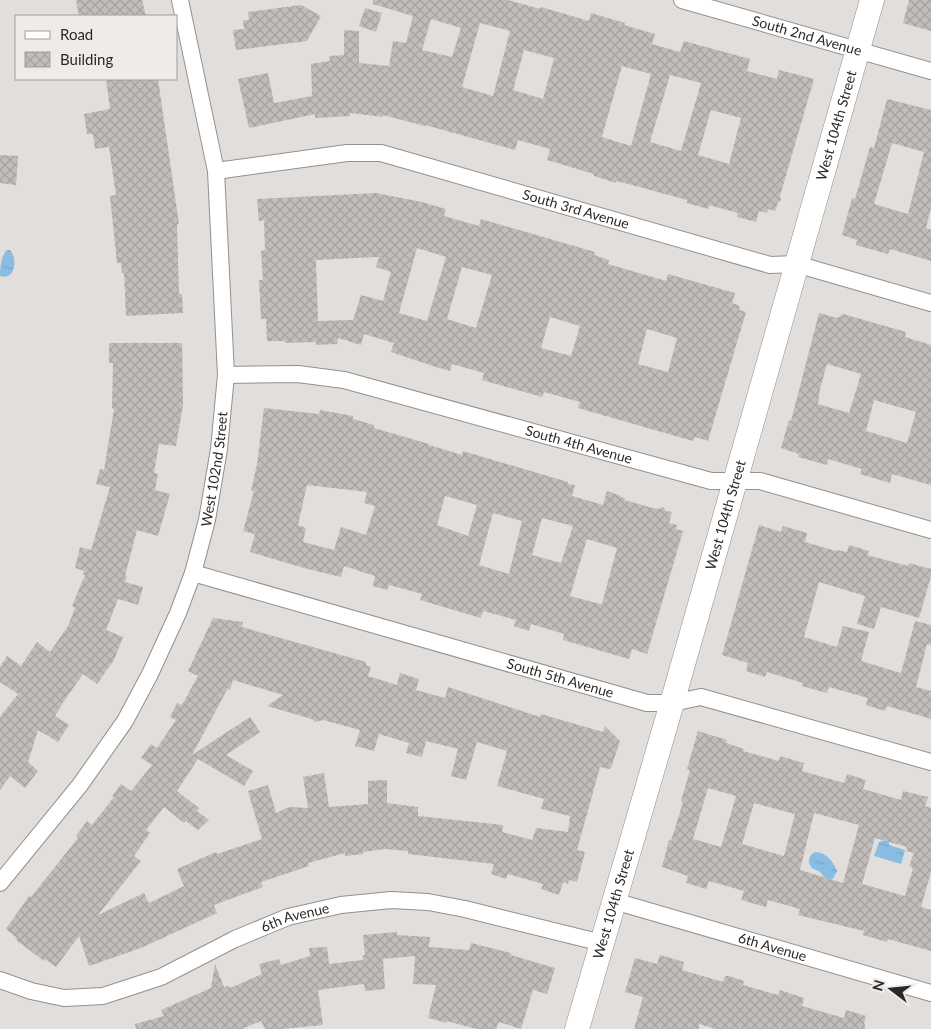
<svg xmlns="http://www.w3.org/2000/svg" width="931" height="1029" viewBox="0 0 931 1029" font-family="Lato,sans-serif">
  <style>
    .water { fill: url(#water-ripples) }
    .building { fill: url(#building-cross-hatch); fill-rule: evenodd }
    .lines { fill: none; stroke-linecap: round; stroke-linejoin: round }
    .street-casing { stroke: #93908d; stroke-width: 18 }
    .secondary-casing { stroke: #93908d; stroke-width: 25 }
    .street { stroke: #fff; stroke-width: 16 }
    .secondary { stroke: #fff; stroke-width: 24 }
    .labels { text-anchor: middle; stroke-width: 5; stroke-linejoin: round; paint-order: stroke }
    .street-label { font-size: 14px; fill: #2a2928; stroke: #efebe8 }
  </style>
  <defs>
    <pattern id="water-ripples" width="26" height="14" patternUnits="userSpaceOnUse" patternTransform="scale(1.25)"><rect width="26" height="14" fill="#89bde3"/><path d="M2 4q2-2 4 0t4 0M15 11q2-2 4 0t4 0" fill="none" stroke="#76a2c3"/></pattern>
    <pattern id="building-cross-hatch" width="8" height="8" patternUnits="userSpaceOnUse" patternTransform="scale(1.25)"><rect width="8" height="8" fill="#c1bdbb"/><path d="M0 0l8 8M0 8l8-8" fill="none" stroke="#a6a2a1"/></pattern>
  </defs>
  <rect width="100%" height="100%" fill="#e2dedb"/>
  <path class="water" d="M7,250H10C16,257 16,268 10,275L5,277L0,276C0,268 1,256 7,250Z
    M885,840L889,841V845L905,850L901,864L874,856L879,842Z
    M815,852C826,852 833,861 837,871L833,879L825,878L820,872L812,868C807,862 808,856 815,852Z"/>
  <path class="building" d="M76,0H142L146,16H79Z
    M373,0H508L540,9L541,7L589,21L591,13L625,23L624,25L655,34L652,44L680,52L684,41L750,59L747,71L777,79L779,70L814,79L780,196L781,200L778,202L775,211L768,209L767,213L759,211L756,222L737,217L738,213L709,205L708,209L687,203V200L617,181L616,183L594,176V174L547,160L550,149L518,140L515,150L425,125V126L383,115V117L350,113V116L315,118V114L249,128L238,79L268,73L274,103L312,96L311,64L330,61L329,56L344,55V30L359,31V63L389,66L393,41L406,43L413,16L373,4ZM431,19L461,28L452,57L422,50ZM480,23L510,31L493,96L462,87ZM524,50L554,58L543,99L513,90ZM622,66L651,74L631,146L602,137ZM670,75L701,83L681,151L650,142ZM711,110L741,118L729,164L698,155Z
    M909,0H931V31L903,23Z
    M301,5L321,16L307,41L236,50L233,30L244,29L243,20H249L248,12Z
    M365,8L382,13L376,32L359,26Z
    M106,79H158L179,224H177L179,294H182L183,313L126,316L124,273H122L121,263H117L110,196L116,195L109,147L95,149L93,134H87L84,114L110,109Z
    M887,99L931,110V208L926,228L931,230V261L890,249L888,254L856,245L857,240L842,235L852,198L855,199L870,147L874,148ZM892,143L924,152L908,214L874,204Z
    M0,155L18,156L16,185L0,183Z
    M376,193L422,202L446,209L444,216L479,226L481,219L595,252L594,255L609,260L608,264L666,281L668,274L735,293L732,303L740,306L739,310L746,312L708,441L695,437L693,441L578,408L580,402L544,392L542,397L482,380L484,373L452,364L450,371L436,367L391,352L394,343L364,334L361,345L338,338L337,344L316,345V342L285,343V341H267L266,319H261L259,280H263L261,251L265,250L264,220L259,221L257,199ZM417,248L446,257L427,321L399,313ZM379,257L376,267L391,272L383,301L361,295L353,320L318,321L316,260ZM462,267L492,275L476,328L447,319ZM550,317L580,326L571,356L541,348ZM647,329L677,338L668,372L638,364Z
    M819,313L837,318L843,314L906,332L905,337L931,345V485L892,474L890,483L860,474L862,469L828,459L827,465L798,457L799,454L781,448L789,420L791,421ZM827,364L861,374L849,413L818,404L820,389ZM874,400L916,412L907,443L866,431Z
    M109,343H182L183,405L176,446L159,444L154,473L158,474L155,490L170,494L158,536L137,530L125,576L127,577L125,582L143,587L138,605L118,599L106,630L123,637L114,660L97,684L83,674L64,701L55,716L69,725L58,742L38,730L28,762L38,771L25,788L10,776L0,790V717L18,694L0,682V667L7,656L21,666L37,642L50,652L68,626L75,608L72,606L85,575L83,574L84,571L75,568L80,547L91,550L110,487L96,484L100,469L104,470L114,409L112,408L113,363H109Z
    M264,408L319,414L320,410L353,416V419L374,425V428L429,444V445L462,455L463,451L568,482V484L575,485L572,496L603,505L607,491L621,496L620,497L625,498L624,500L653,508L660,509L663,507L666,511L672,512L669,523L677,525L676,529L683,531L647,654L632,649L629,659L563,640L564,634L531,624L529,631L514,626L516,620L483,611L481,618L420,600L422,594L389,585L387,590L373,586L375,576L344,566L341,577L304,568L250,552L255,534L243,531L254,491H251L257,464ZM307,485L367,492L364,503L375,506L366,535L341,527L334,550L303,542L306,528L298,525ZM445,496L477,505L468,536L437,525ZM493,513L522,521L509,574L479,565ZM542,518L573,526L561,563L532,555ZM587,539L617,548L602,604H600L570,596Z
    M759,525L781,532L783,526L807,533L805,542L836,551L837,550L847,552L849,545L869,551L867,555L908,566L909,563L931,569V576L919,618L881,607L874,629L857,624L865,596L819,582L804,637L837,647L843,626L869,632L861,661L901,673L915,621L931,625V645L927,644L916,687L931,691V719L887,706L885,711L866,705L868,698L829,687L827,693L802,686L803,683L767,672L765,677L746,671L748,663L722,655Z
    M213,618L243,622L242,627L366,662V665L371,667L368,676L397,685L400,673L419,679L416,690L445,698L448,687L540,717L541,714L603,732L605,726L620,741L611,768L609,769L600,767L577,850L585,852L577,882L569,880L568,884L563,882L559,895L541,889L543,884L508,874L506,879L491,874L494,864L408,854V851L385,849L363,852V854L345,856V853L308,863L309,866L261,882L263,887L214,905L217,913L141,948L89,966L79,936L56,967L45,959L44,961L16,940L17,938L6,929L29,896L31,897L78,838L76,836L87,821L92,825L114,797L112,796L121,784L131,791L152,765L141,758L151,744L157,748L176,720L170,717L177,703L182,705L198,676L188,671ZM233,680L283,695L267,706L312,719L315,722L323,720L360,730L355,746L374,751L379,734L409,743L406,753L422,757L426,741L458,749L451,776L466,780L477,742L507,751L497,786L544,799L541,809L570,816L568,832L536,828L532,840L502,832L503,825L418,816V807L387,803V780L368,781V804L329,807L324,773L303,777L308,808L289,807L276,813L268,785L248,791L262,839L217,854L216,852L177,869L184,886L149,903L144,893L98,915L141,861L134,856L150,833L146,830L164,807L184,823L186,821L198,830L209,820L197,811L199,808L177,791L198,759L244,786L253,771L226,755L260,732L250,717L192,755L228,688L230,690Z
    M698,731L727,740L726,743L744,749L743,751L779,761L780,756L804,763L802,771L844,783L847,774L866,780L863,789L901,800L903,791L928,797L925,806L931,808V872L921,907L931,910V951L888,939L887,942L863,935L864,931L798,915L800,909L768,900L766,907L741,900L744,891L709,881L706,889L686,883L688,876L662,867L669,840L671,841L683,802L681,801L690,770L687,769ZM708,788L736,796L721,847L693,839ZM754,803L795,814L784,856L742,844ZM814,813L859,825L843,883L800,870ZM875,838L907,847L906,851L914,853L909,866L913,868L905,896L862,884Z
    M397,932V935L430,937L429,947L469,950L471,943L511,953V955L555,968L547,994L533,990L521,1029L499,1022L496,1029H476L447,1021V1023L428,1018L436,985L413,984L415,956L383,959L385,989L365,991L364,984L318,990L323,1025L282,1029H265L261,1021L242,1029H136L135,1024L164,1016L161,1010L211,988L215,964L224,987L229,986L230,988L262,974L259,964L279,959L281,965L310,956L309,948L327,947L329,964L363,960V955H365L363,935Z
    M660,955L684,962L682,970L723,982L725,976H729L744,981L743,985L778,995L780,990L804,998L802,1006L844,1018L846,1010L866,1016L864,1024L865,1025V1029H715L699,1024V1029H634L643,997L625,992L635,958L657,964Z"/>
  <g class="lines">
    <g class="street-casing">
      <g id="street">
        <path id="s1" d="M682,0L931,71"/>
        <path id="s2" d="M216,171L347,153H381L770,265L796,264L931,303"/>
        <path id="s3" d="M226,375L298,374L344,380L711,481H760L931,530"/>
        <path id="s4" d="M193,573L647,703H672L701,697L931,762"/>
        <path id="s5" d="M0,883L80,785L125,721L150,674L178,613L193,573L207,520L219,449L226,375L216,171L180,0"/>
        <path id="s6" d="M614,901L931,993"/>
        <path id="s7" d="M0,980L31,991L64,998L103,996L161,977L235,939L288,917L341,905L391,900L428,902L465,909L602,943"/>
      </g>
    </g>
    <g class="secondary-casing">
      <g id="secondary">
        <path id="s8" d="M577,1029L672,703L872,0"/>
      </g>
    </g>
    <use href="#street" class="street"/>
    <use href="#secondary" class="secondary"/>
  </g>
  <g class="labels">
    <g class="street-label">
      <text dy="5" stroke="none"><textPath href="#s1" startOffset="130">South 2nd Avenue</textPath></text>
      <text dy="5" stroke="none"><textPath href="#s8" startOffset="940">West 104th Street</textPath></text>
      <text dy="5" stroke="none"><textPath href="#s2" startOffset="369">South 3rd Avenue</textPath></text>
      <text dy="5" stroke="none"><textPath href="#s3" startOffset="362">South 4th Avenue</textPath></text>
      <text dy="5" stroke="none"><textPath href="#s5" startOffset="474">West 102nd Street</textPath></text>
      <text dy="5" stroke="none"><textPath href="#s8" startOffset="535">West 104th Street</textPath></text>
      <text dy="5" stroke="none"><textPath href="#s4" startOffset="382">South 5th Avenue</textPath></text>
      <text dy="5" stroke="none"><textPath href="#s8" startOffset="130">West 104th Street</textPath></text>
      <text dy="5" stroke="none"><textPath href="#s7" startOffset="314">6th Avenue</textPath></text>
      <text dy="5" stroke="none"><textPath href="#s6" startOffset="165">6th Avenue</textPath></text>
    </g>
  </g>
  <rect x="15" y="15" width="162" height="65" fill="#efebe8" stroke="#a09d9b"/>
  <rect x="25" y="31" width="25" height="8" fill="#ffffff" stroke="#a09d9b"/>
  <text x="60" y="40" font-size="15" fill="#2a2928">Road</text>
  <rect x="25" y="52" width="25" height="15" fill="url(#building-cross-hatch)" stroke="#a09d9b"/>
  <text x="60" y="65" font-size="15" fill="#2a2928">Building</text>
  <g transform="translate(891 989) rotate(286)" stroke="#efebe8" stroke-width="4" paint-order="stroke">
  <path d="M0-4L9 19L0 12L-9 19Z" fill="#2a2928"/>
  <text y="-8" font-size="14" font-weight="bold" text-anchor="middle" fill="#2a2928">N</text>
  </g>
</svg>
